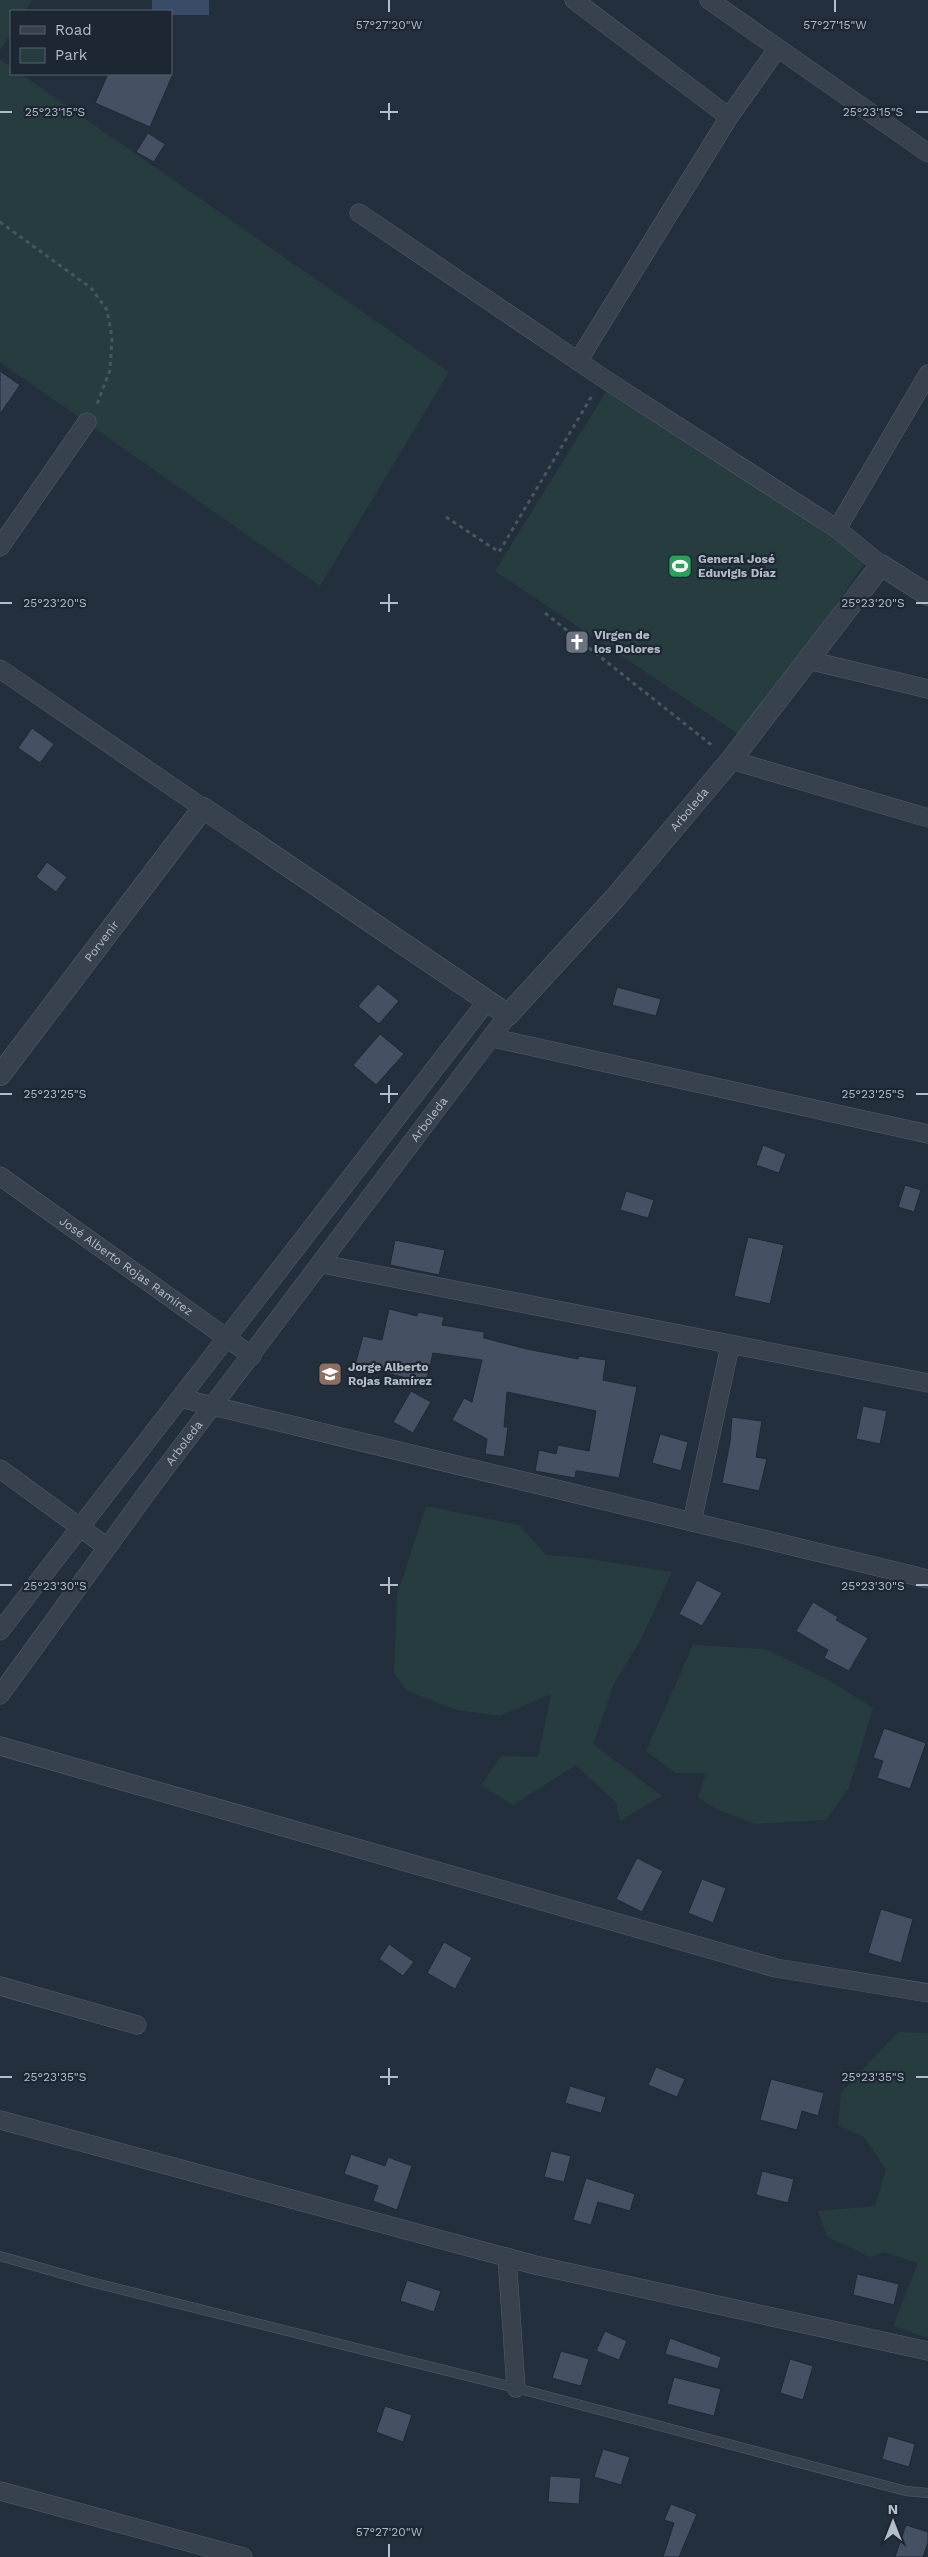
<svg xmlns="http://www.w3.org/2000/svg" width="928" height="2557" viewBox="0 0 928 2557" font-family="'Work Sans',sans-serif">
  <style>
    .green { fill: #263c3f }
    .water { fill: #394c67 }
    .building { fill: #455162; stroke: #1f2835 }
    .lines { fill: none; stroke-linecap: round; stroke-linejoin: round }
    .service-casing { stroke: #565f6c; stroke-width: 10 }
    .minor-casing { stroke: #565f6c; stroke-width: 19 }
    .tertiary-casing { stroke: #565f6c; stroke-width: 22 }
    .path { stroke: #44595c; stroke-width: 3; stroke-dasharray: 4 4; stroke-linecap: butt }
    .service { stroke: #38414e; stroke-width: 9 }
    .minor { stroke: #38414e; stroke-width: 18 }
    .tertiary { stroke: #38414e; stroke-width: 21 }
    .ticks { fill: none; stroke: #b4bcc9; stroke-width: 2 }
    .labels { text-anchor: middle; stroke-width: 4.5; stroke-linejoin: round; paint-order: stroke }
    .poi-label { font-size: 12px; font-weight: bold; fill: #b4bcc9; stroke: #1d2633; text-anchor: start }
    .street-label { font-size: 12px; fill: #b4bcc9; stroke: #1d2633 }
    .ticks-label { font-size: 12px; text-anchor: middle; fill: #b4bcc9; stroke: #1d2633; stroke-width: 4.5; stroke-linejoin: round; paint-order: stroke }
  </style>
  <rect width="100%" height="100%" fill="#242f3e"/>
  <path class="green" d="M0,0H32L25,11H11V33L0,50Z
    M0,59L11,67V74H21L449,372L320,586L0,362Z
    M609,387L866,561L744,738L495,571Z
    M426,1506L519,1525L546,1555L584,1558L672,1572L641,1639L614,1684L593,1744L662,1796L620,1821L616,1803L576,1765L513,1805L481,1785L501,1756L538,1757L551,1694L500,1716L457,1710L407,1691L394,1673L397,1595Z
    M693,1645L765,1649L829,1680L873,1708L849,1788L826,1820L755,1824L714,1808L698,1797L706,1773H675L646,1751Z
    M898,2032L928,2033V2338L893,2326L918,2263L884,2252L871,2257L827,2237L818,2211L875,2206L886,2170L864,2137L838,2125L841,2093Z"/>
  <path class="water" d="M152,0H209V15H171V11H152Z"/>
  <path class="building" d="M108,74H173L150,127L95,103Z
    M148,133L165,144L154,162L136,152Z
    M0,371L20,385L0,414Z
    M32,728L54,744L40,763L18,748Z
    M47,862L67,877L56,892L36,877Z
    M378,984L399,1001L379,1024L358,1006Z
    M617,987L661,999L656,1016L612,1005Z
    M380,1034L404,1054L376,1085L353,1065Z
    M763,1145L786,1154L779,1173L756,1165Z
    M905,1185L921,1190L914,1212L898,1207Z
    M626,1191L654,1200L648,1218L620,1210Z
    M748,1237L784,1245L770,1304L734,1296Z
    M395,1240L445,1250L439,1275L390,1265Z
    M389,1309L417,1316L418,1312L444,1317L442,1325L484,1332V1338L527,1349L578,1359L579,1356L606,1360L603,1380L637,1387L619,1478L579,1471H576L575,1478L535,1471L539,1450L556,1454L558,1445L589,1451L596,1411L507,1392L504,1427H508L504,1457L485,1454L487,1439L452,1420L464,1398L472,1402L482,1360L433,1353L426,1383L355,1365L363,1336L382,1340Z
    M411,1391L431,1402L413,1433L393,1422Z
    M863,1406L887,1411L880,1444L856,1439Z
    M732,1417L762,1421L756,1457L767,1459L759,1491L722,1483L730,1442Z
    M660,1434L688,1442L681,1471L652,1463Z
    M697,1580L722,1593L702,1626L679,1614Z
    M813,1602L838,1617L836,1620L868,1638L849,1671L824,1658L828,1650L796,1631Z
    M884,1728L926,1743L910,1789L877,1778L883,1761L873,1758Z
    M637,1858L663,1871L642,1912L616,1899Z
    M702,1879L726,1888L713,1923L688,1913Z
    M881,1909L913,1919L901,1963L868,1953Z
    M444,1942L472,1958L455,1989L427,1973Z
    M389,1944L414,1962L403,1976L379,1959Z
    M656,2067L685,2079L677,2097L648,2085Z
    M771,2079L824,2093L818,2116L802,2111L797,2130L760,2120Z
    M570,2086L606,2097L601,2113L565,2103Z
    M551,2151L571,2156L564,2182L544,2177Z
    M351,2154L385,2166L388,2157L412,2166L397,2210L373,2201L378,2186L344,2174Z
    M762,2171L794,2179L788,2203L756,2195Z
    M586,2178L635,2194L630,2211L598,2202L591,2225L573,2220Z
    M857,2274L899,2284L894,2305L853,2295Z
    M407,2280L441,2291L434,2312L400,2301Z
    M605,2331L627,2341L619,2360L596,2351Z
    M670,2338L721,2357L718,2369L665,2354Z
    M561,2351L589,2359L581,2386L552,2378Z
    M790,2359L813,2366L803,2400L780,2393Z
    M674,2377L721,2389L714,2416L667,2404Z
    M385,2406L412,2415L403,2442L376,2432Z
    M888,2436L915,2444L909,2467L882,2459Z
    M603,2449L630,2457L621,2485L594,2477Z
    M550,2476L581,2478L579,2504L548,2502Z
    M671,2504L697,2514L679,2557H663L674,2523L664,2520Z
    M906,2525L928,2532V2543L923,2557H895Z"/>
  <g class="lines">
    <g class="service-casing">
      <path id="service" d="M0,2256L87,2281L516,2388L906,2491L928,2493"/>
    </g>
    <g class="minor-casing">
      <g id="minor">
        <path d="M574,0L729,117"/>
        <path d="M709,0L928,153"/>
        <path d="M359,213L603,378L837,529L881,565"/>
        <path d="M578,361L729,117L777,49"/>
        <path d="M837,529L928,374"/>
        <path d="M0,547L87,422"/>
        <path d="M808,660L928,689"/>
        <path d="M0,669L203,808"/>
        <path d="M731,760L928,818"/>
        <path d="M493,1038L928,1134"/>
        <path id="s1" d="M0,1176L252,1356"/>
        <path d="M322,1264L928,1383"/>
        <path d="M180,1398L928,1579"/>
        <path d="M0,1469L107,1547"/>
        <path d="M692,1522L730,1346"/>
        <path d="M0,1631L487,1001"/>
        <path id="s2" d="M0,1695L151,1487L508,1015"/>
        <path d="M0,1746L776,1968L928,1993"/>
        <path d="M0,1986L137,2025"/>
        <path d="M0,2120L535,2265L928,2351"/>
        <path d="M507,2257L516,2388"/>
        <path d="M0,2491L243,2557"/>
      </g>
    </g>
    <g class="tertiary-casing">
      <g id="tertiary">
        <path id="s3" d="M0,1075L203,808L508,1015L614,899L731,760L881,565L928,595"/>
      </g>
    </g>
    <path class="path" d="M0,222L91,288L107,310L112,338L110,370L96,407
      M446,517L499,552L593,394
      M545,613L714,747"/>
    <use href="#service" class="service"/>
    <use href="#minor" class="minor"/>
    <use href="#tertiary" class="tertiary"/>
  </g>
  <path class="ticks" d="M389,0V12M835,0V12M389,103V120M0,112H12M380,112H398M916,112H928M389,594V612M0,603H12M380,603H398M916,603H928M389,1085V1103M0,1094H12M380,1094H398M916,1094H928M389,1577V1594M0,1585H12M380,1585H398M916,1585H928M389,2068V2085M0,2077H12M380,2077H398M916,2077H928M389,2544V2557"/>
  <defs>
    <g id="stadium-square" transform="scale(1.25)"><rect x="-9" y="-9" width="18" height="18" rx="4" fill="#2e9e5b" stroke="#1d2633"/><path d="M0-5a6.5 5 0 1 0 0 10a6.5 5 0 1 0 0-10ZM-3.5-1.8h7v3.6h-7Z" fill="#fff"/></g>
    <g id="church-square" transform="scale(1.25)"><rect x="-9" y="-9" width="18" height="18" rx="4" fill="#6b7280" stroke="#1d2633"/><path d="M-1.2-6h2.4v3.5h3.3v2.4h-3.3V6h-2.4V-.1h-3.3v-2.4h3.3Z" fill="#fff"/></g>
    <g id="school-square" transform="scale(1.25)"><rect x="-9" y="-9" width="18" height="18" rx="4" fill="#8d6e63" stroke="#1d2633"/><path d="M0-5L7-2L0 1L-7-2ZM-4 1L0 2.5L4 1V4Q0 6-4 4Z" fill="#fff"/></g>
  </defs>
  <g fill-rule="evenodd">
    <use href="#stadium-square" x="680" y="566"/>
    <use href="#church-square" x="577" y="642"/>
    <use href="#school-square" x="330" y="1374"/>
  </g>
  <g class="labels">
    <g class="poi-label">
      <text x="698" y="563">General José<tspan x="698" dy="14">Eduvigis Díaz</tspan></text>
      <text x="594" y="639">Virgen de<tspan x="594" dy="14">los Dolores</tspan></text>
      <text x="348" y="1371">Jorge Alberto<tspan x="348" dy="14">Rojas Ramírez</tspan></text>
    </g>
    <g class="street-label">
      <text dy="4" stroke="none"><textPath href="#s3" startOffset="978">Arboleda</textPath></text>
      <text dy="4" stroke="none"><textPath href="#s3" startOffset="168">Porvenir</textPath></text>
      <text dy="4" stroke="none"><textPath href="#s2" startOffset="718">Arboleda</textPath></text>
      <text dy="4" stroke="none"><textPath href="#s1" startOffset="155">José Alberto Rojas Ramírez</textPath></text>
      <text dy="4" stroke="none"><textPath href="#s2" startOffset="312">Arboleda</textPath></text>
    </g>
  </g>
  <g class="ticks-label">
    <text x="389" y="29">57°27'20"W</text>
    <text x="835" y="29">57°27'15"W</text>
    <text x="55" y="116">25°23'15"S</text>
    <text x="873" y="116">25°23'15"S</text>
    <text x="55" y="607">25°23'20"S</text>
    <text x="873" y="607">25°23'20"S</text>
    <text x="55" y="1098">25°23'25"S</text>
    <text x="873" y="1098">25°23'25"S</text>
    <text x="55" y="1590">25°23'30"S</text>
    <text x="873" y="1590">25°23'30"S</text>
    <text x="55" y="2081">25°23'35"S</text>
    <text x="873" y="2081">25°23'35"S</text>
    <text x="389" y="2536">57°27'20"W</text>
  </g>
  <rect x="10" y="10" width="162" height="65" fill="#1d2633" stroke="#59626f"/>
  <rect x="20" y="26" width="25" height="8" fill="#38414e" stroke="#59626f"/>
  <text x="55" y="35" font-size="15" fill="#b4bcc9">Road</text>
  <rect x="20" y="48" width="25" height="15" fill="#263c3f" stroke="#59626f"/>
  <text x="55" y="60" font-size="15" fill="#b4bcc9">Park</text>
  <g transform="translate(893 2522)" stroke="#1d2633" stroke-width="4" paint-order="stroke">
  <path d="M0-4L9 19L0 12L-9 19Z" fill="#b4bcc9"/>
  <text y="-8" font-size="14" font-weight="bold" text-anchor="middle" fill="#b4bcc9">N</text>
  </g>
</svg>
